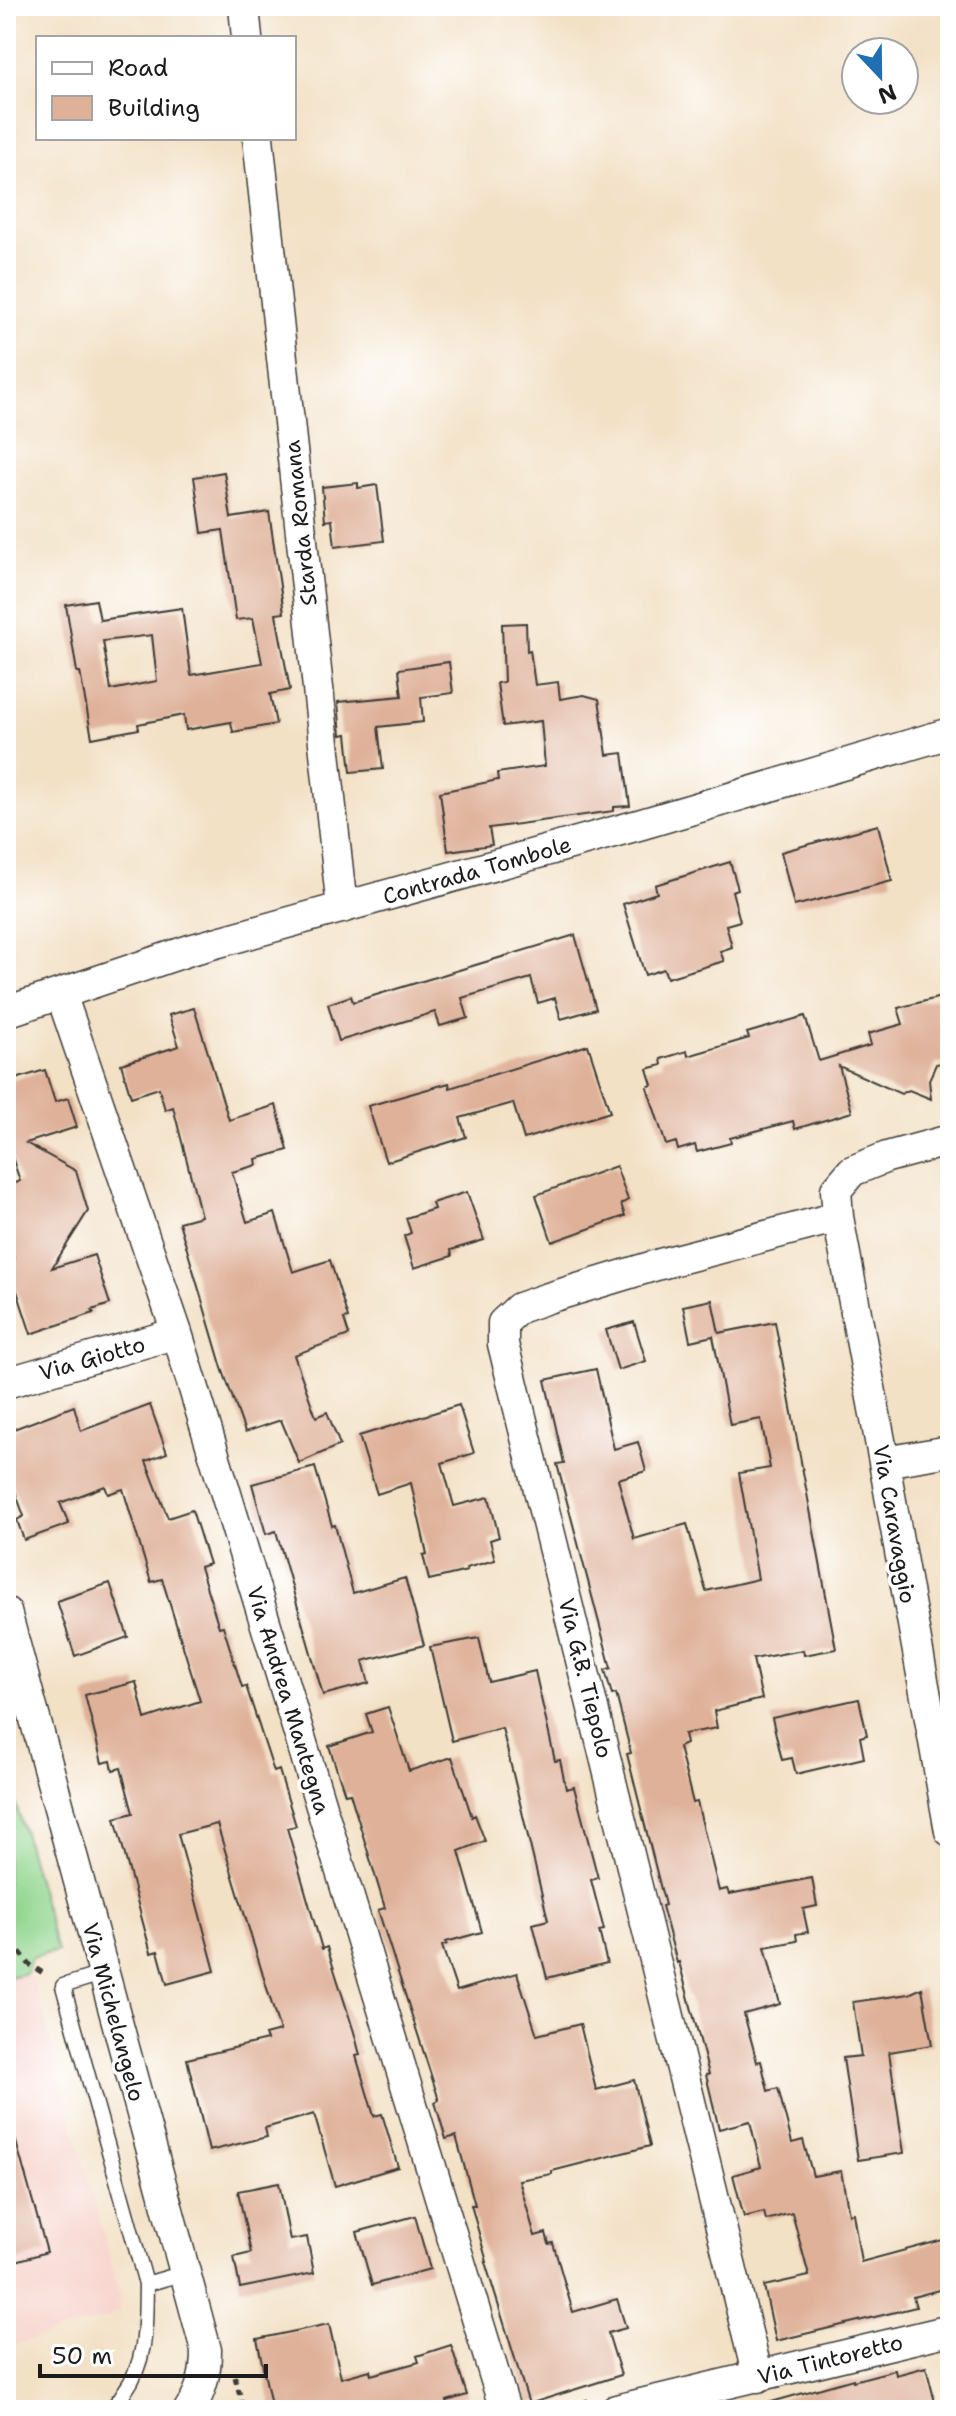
<svg xmlns="http://www.w3.org/2000/svg" width="956" height="2416" viewBox="0 0 956 2416" font-family="'Shantell Sans',sans-serif">
  <style>
    .built { fill: #f7d1c9 }
    .green { fill: #93d68f; stroke: #587956; stroke-width: 2 }
    .building { fill: #dfb199; fill-rule: evenodd }
    .lines { fill: none; stroke-linecap: round; stroke-linejoin: round }
    .lane-casing { stroke: #3c3a36; stroke-width: 17 }
    .street-casing { stroke: #3c3a36; stroke-width: 33 }
    .path { stroke: #3c3a36; stroke-width: 5; stroke-dasharray: 6 6; stroke-linecap: butt }
    .lane { stroke: #fff; stroke-width: 14 }
    .street { stroke: #fff; stroke-width: 30 }
    .labels { text-anchor: middle; stroke-width: 7; stroke-linejoin: round; paint-order: stroke }
    .street-label { font-size: 22px; fill: #1c1c1c; stroke: #fff }
  </style>
  <rect width="100%" height="100%" fill="#fff"/>
  <filter id="ink" filterUnits="userSpaceOnUse"><feTurbulence type="fractalNoise" baseFrequency=".0125" numOctaves="2"/><feDisplacementMap in="SourceGraphic" scale="16" xChannelSelector="R" yChannelSelector="G"/><feConvolveMatrix kernelMatrix="1 2 1 2 8 2 1 2 1" color-interpolation-filters="sRGB"/></filter>
  <filter id="wash" filterUnits="userSpaceOnUse"><feTurbulence type="fractalNoise" baseFrequency=".006" numOctaves="4" result="noise"/><feDisplacementMap in="SourceGraphic" scale="32" xChannelSelector="R" yChannelSelector="G"/><feGaussianBlur stdDeviation="1.8" result="paint"/><feColorMatrix in="noise" values="0 0 0 0 0 0 0 0 0 0 0 0 0 0 0 0 0 1.4 0 .05"/><feComposite in="paint" operator="in"/></filter>
  <g filter="url(#wash)">
    <rect width="100%" height="100%" fill="#f3e1c6"/>
    <path class="built" d="M26,1973L34,1981L120,2295L118,2310L106,2318L6,2347V1978Z"/>
    <path class="green" d="M6,1768L57,1951L31,1958L26,1973L6,1978Z"/>
    <g id="blocks">
      <path class="building" d="M224,472L231,518L269,512L284,613L276,614L290,690L270,694L276,724L233,732L231,722L186,730L184,715L138,724L139,729L92,738L80,672H77L66,605L96,600L100,620L182,608L191,675L262,663L253,618L236,620L223,530L202,533L194,477ZM152,635L157,681L111,690L103,641Z
        M358,483V488L377,485L384,541L335,547L332,520L325,521L322,487Z
        M526,623L527,651L530,650L535,685L558,682L560,699L584,695L599,699L607,755L623,753L630,806L614,807V811L489,828L492,845L448,851L440,792L498,780L497,773L545,766L541,721L503,726L497,683L504,682L502,624Z
        M449,662L453,693L421,697L423,722L378,727L383,769L351,772L347,734L341,735L338,702L402,696L399,669Z
        M878,825L892,881L794,906L781,852Z
        M730,862L738,889L732,891L740,921L726,925L732,947L720,951L724,961L667,978L664,969L645,975L623,904L657,893L655,885Z
        M575,935L596,1009L561,1019L555,998L538,1003L531,978L462,998L468,1018L440,1026L435,1012L339,1041L328,1004L351,996L353,1002Z
        M945,996L950,1016V1061L936,1064L929,1080L931,1099L909,1090L901,1094L839,1066L852,1112L795,1129L793,1121L730,1138L731,1143L697,1152L695,1145L678,1150L676,1142L666,1145L647,1087L652,1085L647,1069L662,1065L661,1059L687,1051L688,1056L749,1038L747,1033L805,1016L819,1061L871,1045L868,1034L903,1024L898,1008Z
        M194,1008L229,1120L276,1105L288,1150L256,1159L257,1165L232,1172L247,1222L275,1213L293,1272L330,1260L348,1318L344,1319L349,1335L294,1355L316,1417L327,1412L340,1445L299,1463L281,1420L245,1432L222,1368L179,1222L201,1216L173,1107L165,1110L159,1088L131,1097L121,1064L179,1046L169,1015Z
        M588,1045L610,1112L524,1139L513,1103L460,1118L466,1137L386,1162L368,1106L449,1083L450,1088Z
        M45,1070L55,1102L68,1098L77,1127L26,1143L76,1171L88,1211L52,1268L94,1255L110,1304L92,1310L94,1313L31,1334L16,1288L6,1291V1262L14,1259L6,1232V1186L20,1181L9,1148L6,1149V1082Z
        M616,1166L628,1200L621,1204L625,1216L552,1242L536,1195Z
        M467,1192L484,1240L451,1250L452,1256L414,1268L404,1236L411,1233L406,1218L434,1209L432,1203Z
        M712,1300L719,1333L775,1322L836,1649L804,1655L803,1650L753,1659L762,1699L714,1711L717,1728L684,1734L686,1744L679,1747L693,1803L697,1802L719,1891L727,1889L729,1894L812,1878L817,1906L803,1909L808,1932L796,1934L797,1941L765,1947L780,2004L744,2014L757,2062L761,2061L768,2091L778,2088L792,2143L803,2140L813,2176L841,2171L849,2214L853,2213L861,2262L950,2238V2287L913,2297L916,2307L776,2341L764,2286L809,2276L792,2213L766,2220L764,2212L744,2217L733,2175L761,2167L750,2121L719,2129L706,2075L709,2074L679,1962L677,1963L662,1906L665,1905L627,1754L631,1753L616,1694L612,1695L605,1670L611,1668L557,1464L564,1463L545,1380L596,1369L614,1449L638,1442L646,1471L618,1479L634,1539L687,1524L706,1591L758,1579L739,1473L770,1468L761,1419L730,1425L713,1336L690,1341L683,1306Z
        M634,1322L646,1361L618,1370L606,1330Z
        M150,1405L167,1453L146,1461L168,1518L192,1510L209,1564L200,1567L219,1627L223,1626L242,1687L246,1686L274,1772L279,1770L296,1826L287,1828L322,1949L327,1947L354,2032L360,2055L356,2056L374,2116L382,2114L398,2167L335,2186L314,2114L265,2128L267,2137L209,2151L187,2059L267,2040L265,2035L280,2031L217,1824L178,1834L215,1971L167,1984L158,1951L151,1953L115,1818L133,1813L121,1768L113,1770L111,1761L102,1763L85,1695L136,1682L145,1719L200,1701L162,1579L151,1582L123,1489L108,1494L105,1486L60,1503L69,1524L24,1540L17,1520L24,1516L6,1467V1432L74,1406L81,1431Z
        M459,1405L474,1453L442,1463L454,1506L489,1497L499,1537L490,1540L495,1560L466,1568L467,1571L429,1580L423,1555L427,1554L411,1483L377,1494L359,1436Z
        M315,1467L332,1526L335,1525L353,1593L405,1578L424,1645L363,1661L369,1683L323,1695L276,1531L266,1534L252,1484Z
        M110,1583L128,1637L75,1656L57,1601Z
        M479,1638L489,1682L535,1671L555,1761L560,1760L566,1789L574,1787L598,1878L591,1880L604,1930L599,1931L607,1963L547,1978L533,1924L548,1920L502,1728L452,1741L430,1647Z
        M859,1699L867,1735L860,1737L864,1758L796,1774L792,1758L782,1760L772,1718Z
        M388,1707L409,1771L452,1757L472,1817L475,1815L485,1841L459,1851L482,1932L446,1942L447,1944L442,1946L457,1991L517,1973L537,2035L580,2024L596,2090L634,2080L650,2146L552,2171V2174L519,2180L535,2236L546,2233L549,2244L553,2243L573,2312L617,2299L626,2328L608,2333L621,2375L529,2404L485,2262H487L471,2205H475L456,2136L446,2139L435,2102L439,2100L378,1910L385,1908L350,1793L345,1794L329,1746L372,1732L366,1714Z
        M922,1988L932,2045L889,2052L904,2153L858,2160L843,2058L861,2056L853,2002L909,1994Z
        M13,2131L47,2252L6,2264V2132Z
        M279,2183L290,2240L307,2237L314,2273L240,2288L234,2257L251,2253L238,2191Z
        M415,2216L430,2269L372,2285L357,2232Z
        M329,2324L341,2378L370,2370L371,2375L419,2362L417,2356L451,2345L467,2395L447,2401L450,2410H272L257,2339Z
        M926,2367L937,2410H769L768,2403L853,2379V2381L895,2370L896,2375Z"/>
    </g>
  </g>
  <g filter="url(#ink)">
    <use href="#blocks" fill-opacity="0" stroke="#3c3a36" stroke-width="2"/>
    <g class="lines">
      <g class="lane-casing">
        <path id="lane" d="M104,1973L63,1986L146,2284L184,2273
          M108,2410C116,2406 120,2399 125,2391C148,2359 145,2322 146,2284"/>
      </g>
      <g class="street-casing">
        <path id="street" d="M244,6L247,38
          M258,138L342,908
          M61,994L177,1333L505,2410
          M6,1012L190,950L642,824L950,733
          M950,1140L887,1157L852,1171L836,1190L838,1217L884,1462L950,1831
          M6,1383L177,1333
          M884,1462L950,1451
          M6,1612L206,2350C206,2373 202,2391 189,2410
          M758,2377L503,1344V1323L519,1308L548,1298L660,1264L838,1217
          M616,2410L950,2330"/>
      </g>
      <path class="path" d="M6,1933L29,1964L46,1975
        M235,2377L244,2410
        M550,2410L588,2401"/>
      <use href="#lane" class="lane"/>
      <use href="#street" class="street"/>
    </g>
  </g>
  <g class="labels">
    <g class="street-label">
      <text transform="translate(300 523) rotate(-96)" y="8">Starda Romana</text>
      <text transform="translate(477 870) rotate(-16)" y="8">Contrada Tombole</text>
      <text transform="translate(92 1358) rotate(-16)" y="8">Via Giotto</text>
      <text transform="translate(895 1524) rotate(80)" y="8">Via Caravaggio</text>
      <text transform="translate(586 1678) rotate(76)" y="8">Via G.B. Tiepolo</text>
      <text transform="translate(289 1700) rotate(73)" y="8">Via Andrea Mantegna</text>
      <text transform="translate(114 2012) rotate(75)" y="8">Via Michelangelo</text>
      <text transform="translate(830 2359) rotate(-14)" y="8">Via Tintoretto</text>
    </g>
  </g>
  <rect width="956" height="2416" fill="none" stroke="#fff" stroke-width="32"/>
  <rect x="36" y="36" width="260" height="104" fill="#ffffff" stroke="#a4a4a4" stroke-width="2"/>
  <rect x="52" y="62" width="40" height="12" fill="#ffffff" stroke="#a4a4a4" stroke-width="2"/>
  <text x="108" y="76" font-size="24" fill="#1c1c1c">Road</text>
  <rect x="52" y="96" width="40" height="24" fill="#dfb199" stroke="#a4a4a4" stroke-width="2"/>
  <text x="108" y="116" font-size="24" fill="#1c1c1c">Building</text>
  <g transform="translate(880 76) rotate(158)"><circle r="38" fill="#ffffff" stroke="#a4a4a4" stroke-width="2"/>
  <path d="M0-6L14 30L0 20L-14 30Z" fill="#1f6fb2"/>
  <text y="-12" font-size="22" font-weight="bold" text-anchor="middle" fill="#1c1c1c">N</text>
  </g>
  <path d="M40 2364v12h226v-12" fill="none" stroke="#1c1c1c" stroke-width="4"/>
  <text x="52" y="2364" font-size="24" fill="#1c1c1c" stroke="#ffffff" stroke-width="6" paint-order="stroke">50 m</text>
</svg>
